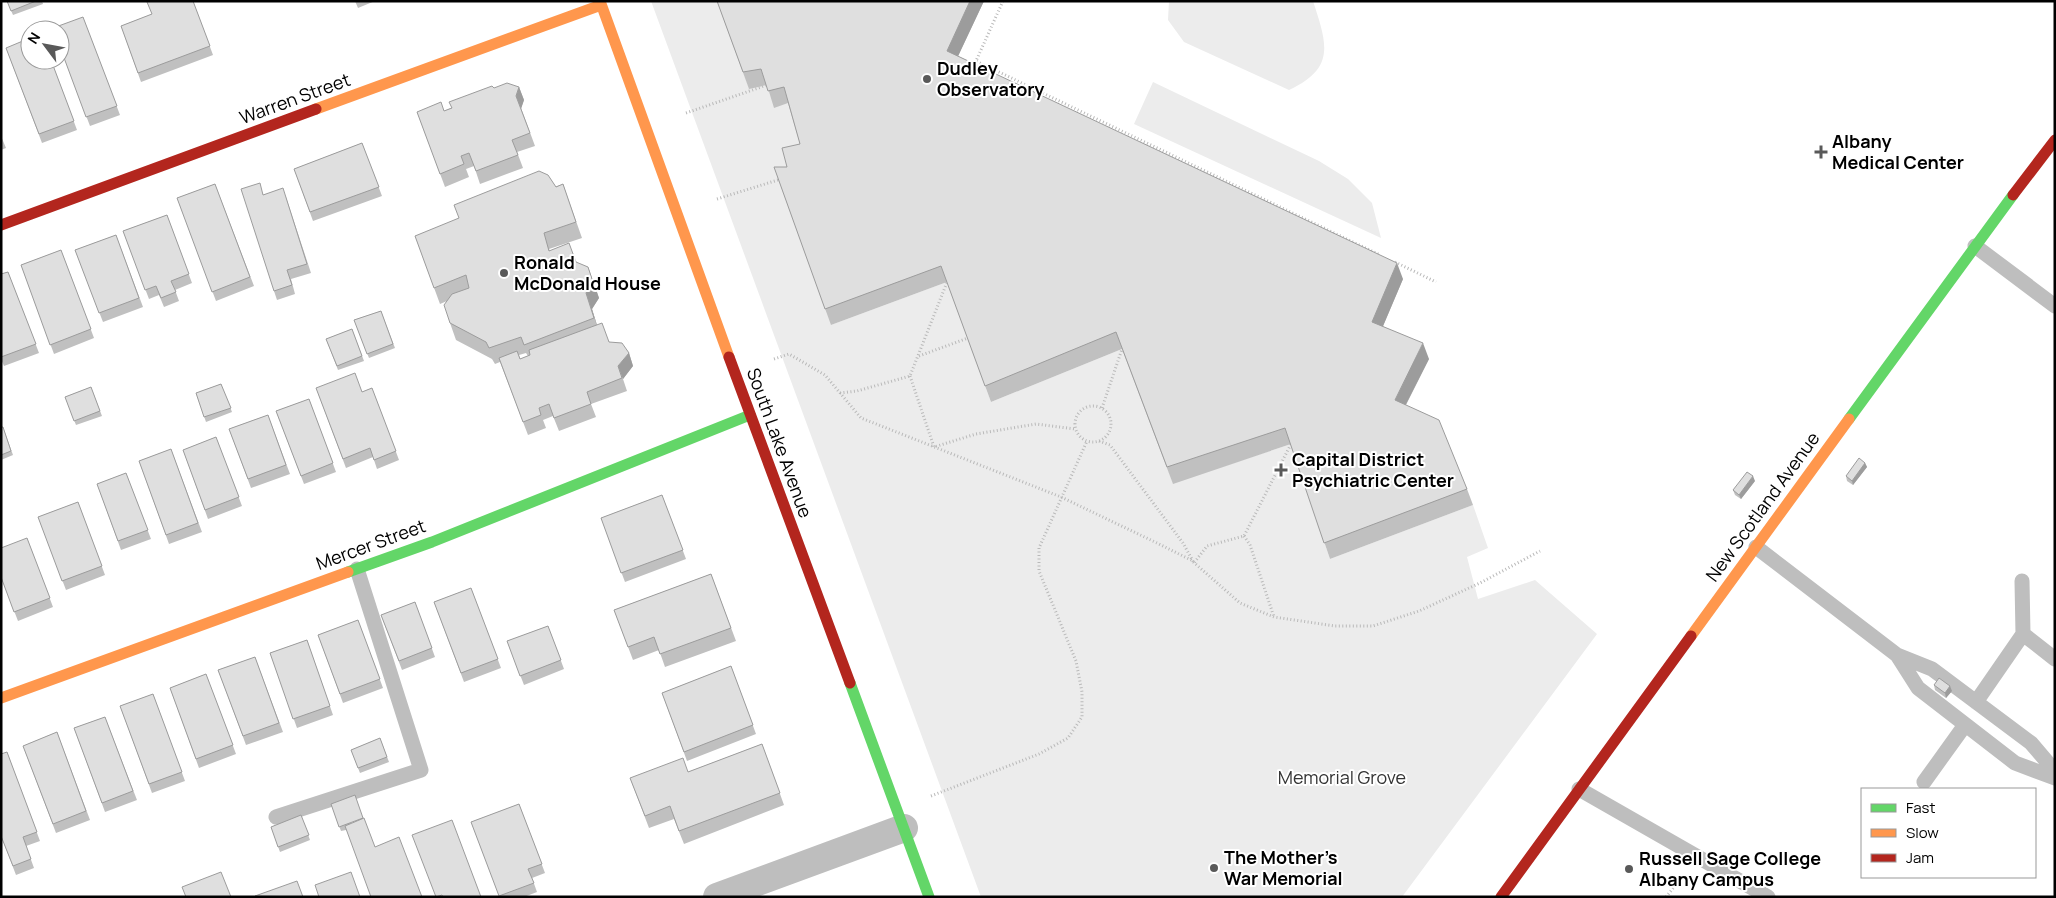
<svg xmlns="http://www.w3.org/2000/svg" width="2056" height="898" viewBox="0 0 2056 898" font-family="Manrope,sans-serif">
  <style>
    .green { fill: #ececec }
    .lines { fill: none; stroke-linecap: round; stroke-linejoin: round }
    .path { stroke: #b9b9b9; stroke-width: 3; stroke-dasharray: 1 2.5; stroke-linecap: butt }
    .lane { stroke: #bebebe; stroke-width: 15 }
    .street { stroke: #bebebe; stroke-width: 28 }
    .fast { stroke: #63d668; stroke-width: 11 }
    .slow { stroke: #ff974d; stroke-width: 11 }
    .jam { stroke: #b3261e; stroke-width: 11 }
    .wall { fill: #c0c0c0; fill-rule: evenodd }
    .shaded-wall { fill: #9c9c9c }
    .building { fill: #dfdfdf; stroke: #9c9c9c }
    .poi-dot { fill: #595959; stroke: #fff; stroke-width: 2 }
    .labels { text-anchor: middle; stroke-width: 4; stroke-linejoin: round; paint-order: stroke }
    .poi-label { font-size: 18px; font-weight: bold; fill: #000; stroke: #fff; text-anchor: start }
    .street-label { font-size: 18px; fill: #000; stroke: #fff }
    .park-label { font-size: 18px; fill: #333; stroke: #fff }
  </style>
  <rect width="100%" height="100%" fill="#fff"/>
  <path class="green" d="M651,1H717L749,88L767,85L790,103L806,160L831,325L947,282L991,402L1122,349L1173,483L1291,444L1330,559L1473,505L1488,548L1467,557L1478,599L1535,580L1597,634L1402,897H981Z
    M1169,1H1313C1327,44 1336,68 1289,90L1184,42L1168,20Z
    M1153,82L1319,161L1348,179L1372,203L1381,238L1134,124Z"/>
  <g class="lines">
    <path class="path" d="M1003,1L976,61L1380,255
      M686,113L767,85
      M717,199L781,179
      M1395,262L1436,282
      M919,356L968,338
      M774,359L789,354L825,375L861,418L1061,497L1157,543L1191,560L1240,603L1274,617L1335,626H1373L1419,611L1480,583L1540,551
      M910,376L934,447L976,434L1036,424L1075,429
      M840,393L857,391L910,376L947,282
      M1075 424a18 18 0 1 1 36 0a18 18 0 1 1-36 0Z
      M1102,408L1122,349
      M1099,441L1110,445L1183,543L1194,563L1207,546L1244,536L1291,444
      M1244,536L1250,545L1274,617
      M931,796L1039,754L1068,738L1082,717V692L1076,661L1039,571V548L1087,441
      M1666,897L1683,876"/>
    <path class="lane" d="M1975,246L2055,306
      M1756,547L1897,655L1932,669L2031,743L2055,771
      M2022,581L2023,634
      M1897,655L1918,688L2015,763L2055,778
      M1976,702L2023,634L2055,659
      M1924,782L1965,725
      M1579,789L1768,897
      M276,817L421,770L357,569"/>
    <path class="street" d="M717,897L904,828"/>
    <path class="fast" d="M1849,419L2013,195
      M348,572L432,542L750,415
      M850,683L929,897"/>
    <path class="slow" d="M600,1L729,357
      M316,109L601,5
      M1691,636L1849,419
      M1,698L348,572"/>
    <path class="jam" d="M2013,195L2055,140
      M1,225L316,109
      M729,357L850,683
      M1501,897L1691,636"/>
  </g>
  <path class="wall" d="M7,1H42L43,4L13,15Z
    M193,1L213,55L141,82L121,26L152,14Z
    M355,1H375L358,8Z
    M717,1H984L958,56L1403,279L1383,326L1429,359L1406,405L1467,489L1473,505L1330,559L1291,444L1173,484L1122,349L991,402L947,282L831,325L774,167H787L800,144L788,103L774,108L767,85L749,89Z
    M83,17L120,115L90,126L60,47Z
    M6,48L51,60L77,130L42,143Z
    M519,87L524,100L521,108L535,146L517,152L523,168L480,184L474,166L466,169L469,177L445,187L417,112L444,111L494,88Z
    M1,136L6,148L1,150Z
    M362,143L382,196L313,221L294,169Z
    M215,184L254,286L216,301L177,198Z
    M563,184L582,238L549,249L550,251L576,262L594,283L599,298L592,309L597,325L609,342L629,353L633,366L623,379L627,391L591,404L596,417L559,431L553,416L543,420L546,428L528,435L500,362L495,364L492,359L456,340L450,323L447,301L440,304L415,236ZM526,353L528,356L520,359L519,355Z
    M264,194L286,197L311,273L291,279L295,294L277,300L274,291Z
    M167,215L192,283L175,290L179,301L164,307L159,295L149,299L123,231Z
    M116,235L143,307L103,322L75,250Z
    M61,250L94,338L54,354L21,265Z
    M8,272L39,353L4,366L1,359V274Z
    M381,311L395,348L369,358L354,320Z
    M352,329L364,361L338,370L326,339Z
    M221,384L232,412L206,422L196,393Z
    M91,387L102,416L76,425L65,397Z
    M316,388L362,392L372,388L399,460L377,469L373,457L346,468Z
    M309,399L336,472L304,484L276,411Z
    M268,415L290,474L251,488L229,429Z
    M1,427H3L13,455L1,460Z
    M216,437L242,506L208,519L183,450Z
    M171,449L202,532L169,544L139,461Z
    M1865,463L1867,467L1853,485L1847,481L1846,476Z
    M126,473L151,539L121,550L97,484Z
    M1755,481L1741,499L1735,495L1733,490Z
    M662,495L686,559L625,582L601,518Z
    M78,502L105,575L66,590L38,517Z
    M27,538L53,607L18,621L1,577Z
    M711,574L736,641L665,667L659,650L633,660L614,610Z
    M471,588L501,668L464,682L434,602Z
    M415,602L435,657L402,670L381,615Z
    M358,620L383,688L343,703L318,635Z
    M548,626L564,669L524,685L507,641Z
    M307,640L333,715L297,728L270,653Z
    M255,657L283,732L246,745L218,670Z
    M731,666L756,734L687,761L662,693Z
    M206,674L236,754L199,768L170,688Z
    M1934,685L1952,691L1946,698L1935,690Z
    M153,694L185,781L152,793L120,706Z
    M105,717L137,800L105,812L74,728Z
    M57,732L90,820L56,833L23,746Z
    M380,738L389,762L360,773L351,750Z
    M762,744L784,805L684,844L674,819L649,828L630,778L688,772Z
    M7,752L40,841L26,846L34,868L16,875L1,836Z
    M331,804L375,847L346,830L341,831Z
    M519,804L545,873L532,878L537,892L524,897H500L471,822Z
    M301,815L310,840L280,852L271,827Z"/>
  <path class="shaded-wall" d="M970,1H984L953,67L947,51Z
    M519,87L524,100L521,109L516,96Z
    M1397,263L1403,279L1378,338L1372,322Z
    M588,267L599,298L592,309L600,335L586,293Z
    M1423,343L1429,359L1400,416L1395,400Z
    M629,353L633,366L623,379L618,366Z
    M1865,463L1867,467L1853,485L1852,481Z
    M1753,476L1755,481L1741,499L1739,495Z
    M1950,686L1952,691L1946,698L1945,693Z"/>
  <path class="building" d="M7,1H36L11,11Z
    M148,1H193L210,46L138,73L121,26L152,14L147,2Z
    M717,1H970L947,51L1397,263L1372,322L1423,343L1395,400L1439,420L1467,489L1324,543L1285,428L1167,467L1116,332L985,386L941,266L825,309L774,167H787L782,148L800,144L784,87L768,91L761,69L743,72Z
    M83,17L117,106L86,117L60,47V30H54L53,28Z
    M30,38V60H51L74,121L39,134L6,48Z
    M507,83L519,87L516,96L530,133L512,140L518,155L476,171L469,153L461,156L464,164L440,174L417,112L441,102L444,111L452,108L449,102L492,86L494,88Z
    M362,143L379,187L310,212L294,169Z
    M539,171L548,175L556,187L563,184L576,222L544,233L549,251L569,243L576,262L588,267L593,282L586,293L594,318L524,345L521,337L489,348L486,342L450,323L444,305L452,294L469,288L466,275L434,288L415,236L459,218L454,205Z
    M260,183L263,195L283,188L307,264L287,270L292,285L274,291L241,189Z
    M215,184L250,277L212,292L177,198Z
    M167,215L189,274L171,281L176,292L161,298L156,286L145,290L123,231Z
    M116,235L139,298L99,313L75,250Z
    M61,250L91,329L50,345L21,265Z
    M8,272L36,344L1,357V274Z
    M381,311L393,344L367,354L354,320Z
    M602,323L609,342L622,343L629,353L618,366L622,378L587,392L591,404L554,418L549,404L539,408L541,415L523,422L499,358L517,351L520,359L530,355L529,350Z
    M352,329L362,356L337,366L326,339Z
    M355,373L362,392L372,388L396,451L374,460L370,448L343,459L316,388Z
    M221,384L231,408L204,417L196,393Z
    M91,387L100,411L74,421L65,397Z
    M309,399L333,463L301,476L276,411Z
    M268,415L286,465L248,479L229,429Z
    M1,427H3L11,451L1,455Z
    M216,437L239,497L205,510L183,450Z
    M171,449L198,523L166,535L139,461Z
    M1859,458L1865,463L1852,481L1846,476Z
    M1747,472L1753,476L1739,495L1733,490Z
    M126,473L148,530L118,541L97,484Z
    M662,495L683,550L621,573L601,518Z
    M78,502L102,566L62,581L38,517Z
    M27,538L50,598L14,612L1,577V548Z
    M711,574L731,628L660,654L654,637L628,647L614,610Z
    M471,588L498,659L461,673L434,602Z
    M415,602L432,648L399,661L381,615Z
    M358,620L380,679L340,694L318,635Z
    M548,626L561,660L520,676L507,641Z
    M307,640L330,706L293,719L270,653Z
    M255,657L279,723L243,736L218,670Z
    M731,666L753,725L684,752L662,693Z
    M206,674L233,745L196,759L170,688Z
    M1939,678L1950,686L1945,693L1934,685Z
    M153,694L182,772L149,784L120,706Z
    M105,717L133,791L102,803L74,728Z
    M57,732L86,811L53,824L23,746Z
    M380,738L387,757L358,768L351,750Z
    M762,744L780,793L679,831L670,806L645,816L630,778L683,758L688,772Z
    M7,752L37,832L23,837L31,859L13,866L1,836V754Z
    M355,795L363,818L339,827L331,804Z
    M519,804L542,864L528,869L534,883L499,896L471,822Z
    M301,815L309,835L278,847L271,827Z
    M364,818L375,847L399,837L422,897H371L345,826Z
    M452,820L481,897H443L442,895L436,897L412,835Z
    M221,872L231,897H186L182,887Z
    M351,872L360,897H319L315,885Z
    M297,881L303,897L255,896Z"/>
  <g class="poi-dot">
    <circle cx="927" cy="79" r="5"/>
    <path d="M1818.5 144.5h5v5h5v5h-5v5h-5v-5h-5v-5h5z"/>
    <circle cx="504" cy="273" r="5"/>
    <path d="M1278.5 462.5h5v5h5v5h-5v5h-5v-5h-5v-5h5z"/>
    <circle cx="1214" cy="868" r="5"/>
    <circle cx="1629" cy="869" r="5"/>
  </g>
  <g class="labels">
    <g class="poi-label">
      <text x="937" y="75">Dudley<tspan x="937" dy="21">Observatory</tspan></text>
      <text x="1832" y="148">Albany<tspan x="1832" dy="21">Medical Center</tspan></text>
      <text x="514" y="269">Ronald<tspan x="514" dy="21">McDonald House</tspan></text>
      <text x="1292" y="466">Capital District<tspan x="1292" dy="21">Psychiatric Center</tspan></text>
      <text x="1224" y="864">The Mother’s<tspan x="1224" dy="21">War Memorial</tspan></text>
      <text x="1639" y="865">Russell Sage College<tspan x="1639" dy="21">Albany Campus</tspan></text>
    </g>
    <g class="street-label">
      <text transform="translate(295 99) rotate(-20)" y="6">Warren Street</text>
      <text transform="translate(779 443) rotate(70)" y="6">South Lake Avenue</text>
      <text transform="translate(1763 507) rotate(-54)" y="6">New Scotland Avenue</text>
      <text transform="translate(371 545) rotate(-20)" y="6">Mercer Street</text>
    </g>
    <g class="park-label">
      <text x="1342" y="784">Memorial Grove</text>
    </g>
  </g>
  <rect width="2056" height="898" fill="none" stroke="#000000" stroke-width="5"/>
  <rect x="1861" y="788" width="175" height="90" fill="#ffffff" stroke="#999999"/>
  <rect x="1871" y="804" width="25" height="8" fill="#63d668" stroke="#999999"/>
  <text x="1906" y="813" font-size="15" fill="#000000">Fast</text>
  <rect x="1871" y="829" width="25" height="8" fill="#ff974d" stroke="#999999"/>
  <text x="1906" y="838" font-size="15" fill="#000000">Slow</text>
  <rect x="1871" y="854" width="25" height="8" fill="#b3261e" stroke="#999999"/>
  <text x="1906" y="863" font-size="15" fill="#000000">Jam</text>
  <g transform="translate(45 45) rotate(302)"><circle r="24" fill="#ffffff" stroke="#999999"/>
  <path d="M0-4L9 19L0 12L-9 19Z" fill="#595959"/>
  <text y="-8" font-size="14" font-weight="bold" text-anchor="middle" fill="#000000">N</text>
  </g>
</svg>
